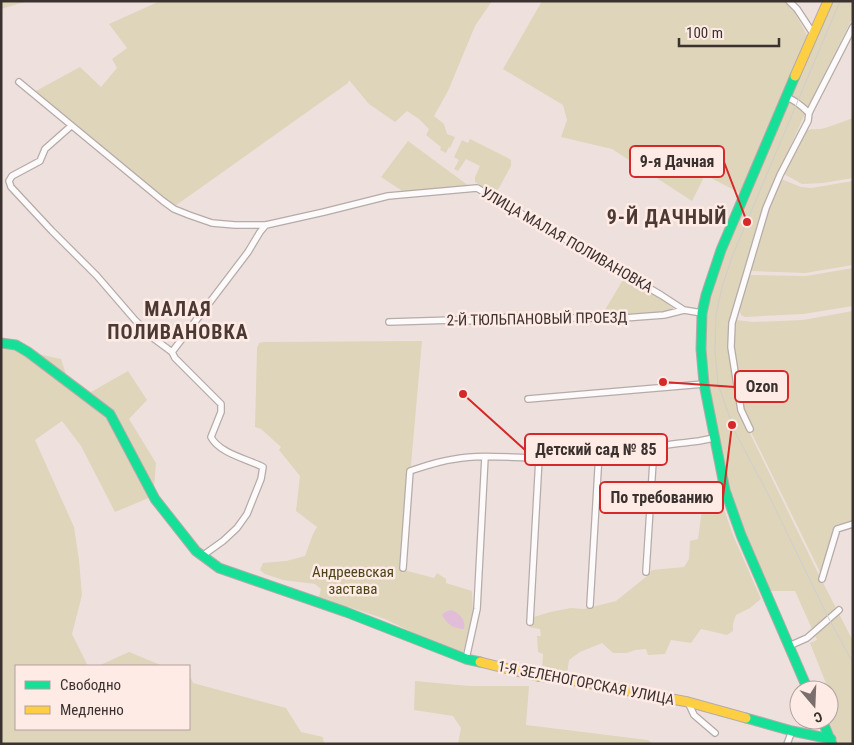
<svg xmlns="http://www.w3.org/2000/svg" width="854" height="745" viewBox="0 0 854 745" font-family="'Roboto Condensed',sans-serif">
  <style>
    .green { fill: #ded5bb }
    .water { fill: #e2bdda }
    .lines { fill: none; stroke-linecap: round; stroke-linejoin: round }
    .street-casing { stroke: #b5aba8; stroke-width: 8 }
    .fast-casing { stroke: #b5aba8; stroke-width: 11 }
    .slow-casing { stroke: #b5aba8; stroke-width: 11 }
    .street { stroke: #fcfafa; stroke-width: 5.5 }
    .fast { stroke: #16e098; stroke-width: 9 }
    .slow { stroke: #ffcf43; stroke-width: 9 }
    .tram { stroke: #d1cdcd; stroke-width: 1 }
    .labels { text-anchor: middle; stroke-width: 5; stroke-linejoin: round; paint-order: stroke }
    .street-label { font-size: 15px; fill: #3b322f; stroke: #ffebe6 }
    .park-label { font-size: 15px; fill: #4a4517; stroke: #ffebe6 }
    .district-label { font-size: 20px; font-weight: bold; letter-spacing: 1px; fill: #4c3933; stroke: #ffebe6 }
    .leader { fill: none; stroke: #d62828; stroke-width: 2 }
    .callout-dot { fill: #d62828; stroke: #ffebe6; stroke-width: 2 }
    .callout { fill: #ffebe6; stroke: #d62828; stroke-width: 2 }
    .callout-label { font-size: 16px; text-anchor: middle; font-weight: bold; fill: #3b322f }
  </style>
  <rect width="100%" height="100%" fill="#eee1dd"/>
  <path class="green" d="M1,1H28L1,9Z
    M160,1H492L475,26L448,91L434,116L444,124L447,134L455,137L450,148L449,147L446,153L440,150L441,147L426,135L429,129L419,119L407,111L395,122L369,104L349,80L348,83L175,206L165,199L34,92L80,67L101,87L117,68L112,59L127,48L109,24Z
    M542,1H784L794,11L808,37L740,193L705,175L692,201L612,149L561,137L567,120L563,105L503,69Z
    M831,1H853V17L804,116L763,208L745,266L730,322L741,415L819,575L853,641V744H836L825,720H829V690H826L827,686L810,643L817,640L795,591H768L744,534L728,489L708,385L703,351L706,320L710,294L722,258Z
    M853,118V178L823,183L802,184L784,174L805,131C812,128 818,130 825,128C835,125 844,121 853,118Z
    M470,139L508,158L511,160V166L499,188L495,192H491L475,182V177L480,166L466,159L458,171L454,169L459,160L454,157L462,140L468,143Z
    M408,141L469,186L404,192L381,177Z
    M781,179L801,187L811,188L853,181V265L805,273L752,271L751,266L768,211Z
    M853,268V306L803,314L745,317L741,315L739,309L747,276L752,275L806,276Z
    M624,278L659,297L674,309L671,312L639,314L602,315Z
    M853,311V524L837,529L823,575L821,574L752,434L750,426L743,409L733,347V326L736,320L753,322L803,320Z
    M422,341L404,544L400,569L434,578L437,573L446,579V583L472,591L473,611L464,650L462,652L436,644L385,619L319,597L321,589L315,584L283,580L265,574L260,570L263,563L286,561L305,556L313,534L317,527L296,511L300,476L279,450L281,447L261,429L255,427L257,348L259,343L263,342Z
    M1,346L61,359L66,374L91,392L128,371L147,400L129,419L156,463L154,487L151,497L115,512L81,446L62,421L35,440L74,527L79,560L82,595L72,634L88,666H16V729H189V677L191,678L193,683L286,708L301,732L323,737L324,744H1Z
    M718,492L733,535L761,599L750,608L736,615L733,624V631L727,635L701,629L691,643L671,640L665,654L648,655L646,649L635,650L627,653H613L602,643L580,652L569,660L567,674L542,672L543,654L538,652L537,636H541L540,629L529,627L534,617L550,612L571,608L584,609L616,601L647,576L652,570L684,567L689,559L690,541L698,539L703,502L711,494Z
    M129,652L163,666H98Z
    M415,681L469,686H529L526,725L648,740L653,744H458L461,728L453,716L414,710Z"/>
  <path class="water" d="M451,610C459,613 466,619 464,629C454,629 447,624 442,615L445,612Z"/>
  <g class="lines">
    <g class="street-casing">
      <path id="street" d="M789,1L797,9L814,35
        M19,82L163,201L174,209L189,215L212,223L235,225H266L324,212L388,196L477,188L661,295L684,310L702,313
        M786,97C795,100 802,106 809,113
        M71,126L45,149L40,161L12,176L9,181L11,187L52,231L97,276L135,320L153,338L172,352L175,358L221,404V412L211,437C219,453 247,459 263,467L261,479L247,514L237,528L223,541L202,556
        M389,322L454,320L475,321L516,316L537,320L557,318H624L664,315L684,310
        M172,352L248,252L260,232L266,225
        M528,399L704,384
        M750,429L741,410L731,347L732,323L766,208L780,175L808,121L809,113L813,105L853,27
        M403,568L410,471C425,466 439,461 455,459C481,454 512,458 539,458C592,456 646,447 699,441L714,438
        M646,572L654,446
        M822,579L837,529L853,524
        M590,605L599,453
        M530,622L539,458
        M789,646L807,638L839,610
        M466,659L477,609L485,457
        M688,702L694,715L715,733
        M787,744L792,731"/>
    </g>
    <g class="fast-casing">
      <path id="fast" d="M795,76L721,250L706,295L702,313L701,349L704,384L725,490L741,535L808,690
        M1,343L16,345L28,352L110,414L155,499L196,551L219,568L346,612L466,659L480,662
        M746,718L792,731L831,739
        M822,720L832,744"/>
    </g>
    <g class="slow-casing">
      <path id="slow" d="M795,76L828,1
        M480,662L537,676L571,680L688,702L746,718"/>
    </g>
    <use href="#street" class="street"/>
    <use href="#fast" class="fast"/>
    <use href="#slow" class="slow"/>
    <path class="tram" d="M840,1L732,257L722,287L716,315L715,351L718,384L735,432L768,494L829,619L853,663"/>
  </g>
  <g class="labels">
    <g class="street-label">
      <text transform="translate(567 240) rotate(30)" y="5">УЛИЦА МАЛАЯ ПОЛИВАНОВКА</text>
      <text transform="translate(537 319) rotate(-1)" y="5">2-Й ТЮЛЬПАНОВЫЙ ПРОЕЗД</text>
      <text transform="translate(586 683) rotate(11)" y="5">1-Я ЗЕЛЕНОГОРСКАЯ УЛИЦА</text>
    </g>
    <g class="park-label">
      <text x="353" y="577">Андреевская<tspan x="353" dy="17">застава</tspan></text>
    </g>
    <g class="district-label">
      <text x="667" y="224">9-Й ДАЧНЫЙ</text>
      <text x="178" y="316">МАЛАЯ<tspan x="178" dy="23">ПОЛИВАНОВКА</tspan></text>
    </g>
  </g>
  <path class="leader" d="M747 222L724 162M663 382L735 387M463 394L525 450M732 425L723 497"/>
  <g class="callout-dot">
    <circle cx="747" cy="222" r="5"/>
    <circle cx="663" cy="382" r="5"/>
    <circle cx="463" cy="394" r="5"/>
    <circle cx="732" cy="425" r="5"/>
  </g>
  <g class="callout">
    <rect x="630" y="146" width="94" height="31" rx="5"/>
    <rect x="735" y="371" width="53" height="31" rx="5"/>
    <rect x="525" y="434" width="142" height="31" rx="5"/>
    <rect x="600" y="482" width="123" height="31" rx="5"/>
  </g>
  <g class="callout-label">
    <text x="677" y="167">9-я Дачная</text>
    <text x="762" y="392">Ozon</text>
    <text x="596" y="455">Детский сад № 85</text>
    <text x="662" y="503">По требованию</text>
  </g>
  <rect width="854" height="745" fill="none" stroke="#3b322f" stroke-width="5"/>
  <rect x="15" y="665" width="175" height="65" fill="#ffebe6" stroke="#b1a19d"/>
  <rect x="25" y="681" width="25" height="8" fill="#16e098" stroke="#b1a19d"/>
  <text x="60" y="690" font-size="15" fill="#3b322f">Свободно</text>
  <rect x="25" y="706" width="25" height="8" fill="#ffcf43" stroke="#b1a19d"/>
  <text x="60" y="715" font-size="15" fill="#3b322f">Медленно</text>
  <g transform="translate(814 705) rotate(161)"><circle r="24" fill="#ffebe6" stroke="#b1a19d"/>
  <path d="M0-4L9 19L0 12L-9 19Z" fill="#7a6f6c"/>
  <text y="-8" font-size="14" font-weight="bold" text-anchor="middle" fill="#3b322f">С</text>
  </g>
  <path d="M679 38v8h100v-8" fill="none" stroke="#3b322f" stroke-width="2.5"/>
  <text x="686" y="38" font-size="15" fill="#3b322f" stroke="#ffebe6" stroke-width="4" paint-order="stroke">100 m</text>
</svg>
